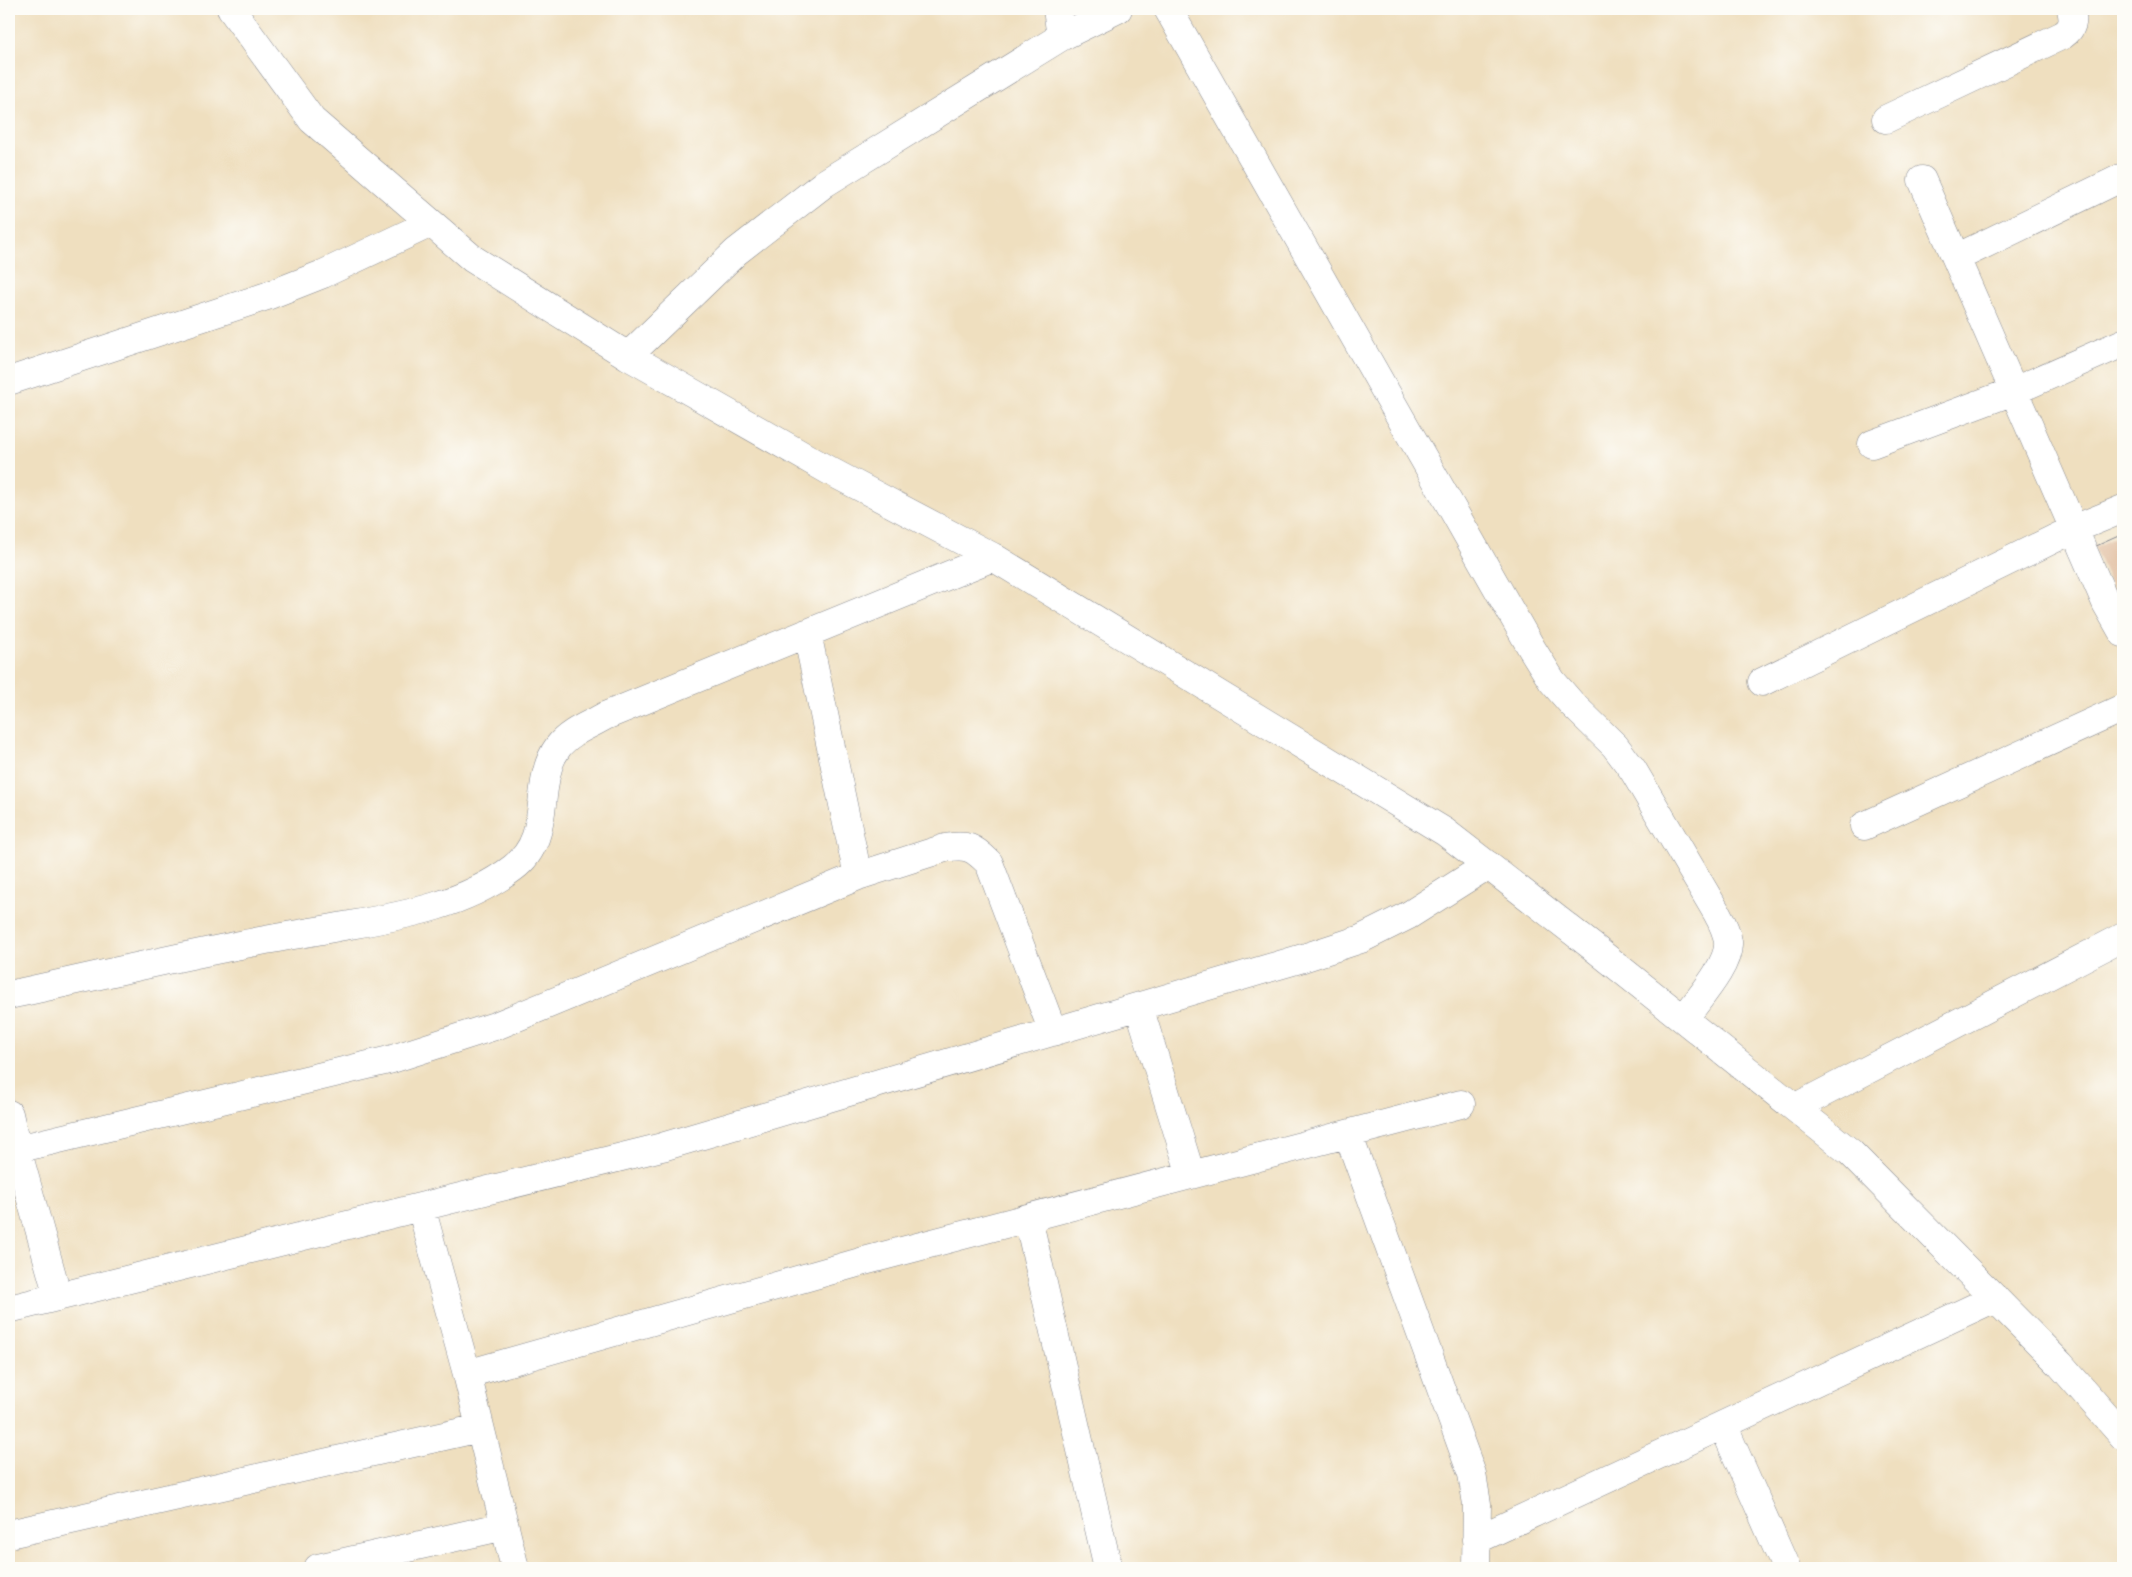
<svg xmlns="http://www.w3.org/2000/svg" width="2132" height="1577" viewBox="0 0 2132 1577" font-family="Caveat,sans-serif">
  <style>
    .building { fill: #dbb18e }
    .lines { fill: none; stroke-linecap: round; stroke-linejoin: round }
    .minor-casing { stroke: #85878e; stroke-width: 29 }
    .minor { stroke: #fff; stroke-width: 28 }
  </style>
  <rect width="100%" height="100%" fill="#fdfcf7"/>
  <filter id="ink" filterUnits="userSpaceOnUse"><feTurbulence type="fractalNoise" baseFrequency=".02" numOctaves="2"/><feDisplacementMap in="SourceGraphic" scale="10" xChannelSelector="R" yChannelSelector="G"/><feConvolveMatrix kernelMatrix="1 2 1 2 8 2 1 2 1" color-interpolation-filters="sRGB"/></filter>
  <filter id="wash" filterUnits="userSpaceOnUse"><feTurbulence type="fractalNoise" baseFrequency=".0096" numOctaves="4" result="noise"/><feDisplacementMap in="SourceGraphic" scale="20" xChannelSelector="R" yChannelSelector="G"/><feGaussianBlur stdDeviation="1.12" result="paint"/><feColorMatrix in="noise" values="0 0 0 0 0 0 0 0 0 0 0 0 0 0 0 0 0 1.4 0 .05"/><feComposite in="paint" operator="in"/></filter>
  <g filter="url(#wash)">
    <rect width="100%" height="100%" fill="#efdfbf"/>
    <g id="blocks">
      <path class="building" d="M2123,534V612L2094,547Z"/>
    </g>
  </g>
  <g filter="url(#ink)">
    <use href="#blocks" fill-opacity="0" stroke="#85878e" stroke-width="1"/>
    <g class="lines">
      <g class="minor-casing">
        <path id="minor" d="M231,9L312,120L473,259L628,356L828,470L993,557L1445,832L1593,947L1850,1152L2060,1364L2123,1436
          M1057,9L1061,37
          M1168,9L1532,649L1552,681L1572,704L1615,746L1633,770L1717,913C1722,922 1727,932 1728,942C1730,965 1697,1000 1684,1019
          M1886,119L2063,35C2073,28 2074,21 2071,9
          M1922,180L2106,603L2123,633
          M1956,258L2123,177
          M628,356L736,252L825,183L1061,37L1118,9
          M9,381L267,296L323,274L431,223
          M1872,444L2014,391L2123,343
          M807,633L858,876
          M1762,682L2074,529L2123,509
          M1864,826L2123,708
          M9,995C84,979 159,961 235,946C273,938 312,932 350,925C407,915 466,904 513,868C555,837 532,782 558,747C569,732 590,725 605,716L993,557
          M1139,1007L1191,1175
          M1796,1107L2123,937
          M9,1114L17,1149L58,1297
          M1348,1134L1472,1474L1477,1504L1476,1568
          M9,1151L389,1060L498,1025L858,876L945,848C967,844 973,847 989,863L1053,1032
          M421,1207L467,1374L515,1568
          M1028,1218L1108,1568
          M9,1309L662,1147L1303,958L1361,939L1409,915L1488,865
          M467,1374L864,1261L1461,1104
          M1723,1425L1786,1568
          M9,1534L480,1428
          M1476,1540L1995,1298
          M318,1568L505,1526"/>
      </g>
      <use href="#minor" class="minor"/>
    </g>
  </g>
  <rect width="2132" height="1577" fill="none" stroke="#fdfcf7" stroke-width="30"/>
</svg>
